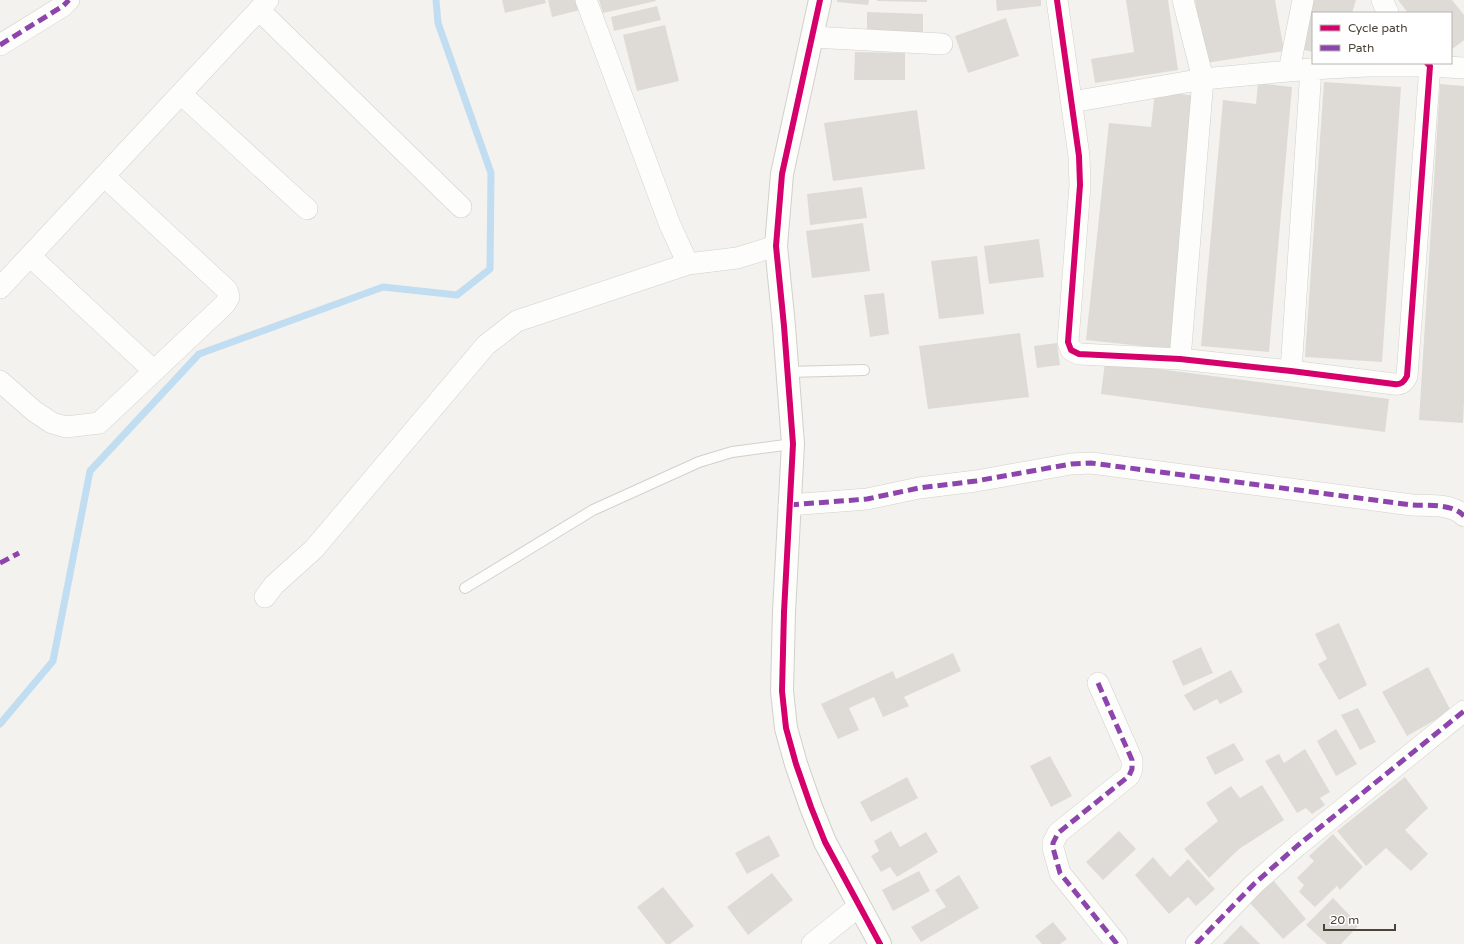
<svg xmlns="http://www.w3.org/2000/svg" width="1464" height="944" viewBox="0 0 1464 944" font-family="'Varela Round',sans-serif">
  <style>
    .lines { fill: none; stroke-linecap: round; stroke-linejoin: round }
    .stream { stroke: #c0ddf1; stroke-width: 7 }
    .building { fill: #dedbd6 }
    .service-casing { stroke: #d2d0cb; stroke-width: 12 }
    .minor-casing { stroke: #d2d0cb; stroke-width: 22 }
    .tertiary-casing { stroke: #d2d0cb; stroke-width: 24 }
    .service { stroke: #fdfdfc; stroke-width: 10 }
    .minor { stroke: #fdfdfc; stroke-width: 21 }
    .tertiary { stroke: #fdfdfc; stroke-width: 22 }
    .quiet { stroke: #8e44ad; stroke-width: 5; stroke-dasharray: 10 5; stroke-linecap: butt }
    .cycleway-casing { stroke: #fff; stroke-width: 8 }
    .cycleway { stroke: #d6006c; stroke-width: 6 }
  </style>
  <rect width="100%" height="100%" fill="#f4f2ee"/>
  <g class="lines">
    <path class="stream" d="M0,724L53,661L90,471L199,354L383,287L457,295L490,269L491,173L438,23L436,0"/>
  </g>
  <path class="building" d="M502,0H545L546,3L505,13Z
    M548,0H577L580,10L552,17Z
    M599,0H655L656,1L603,13Z
    M837,0H869L868,5L837,2Z
    M877,0H927V2L877,1Z
    M996,0H1041V6L997,11Z
    M1126,0H1168L1178,70L1095,83L1091,59L1134,52Z
    M1195,0H1275L1284,51L1206,63Z
    M1313,0H1356L1352,13H1313V52L1300,49Z
    M1398,0H1452L1464,15V40L1451,50V13H1408Z
    M657,6L661,20L614,31L611,17Z
    M867,12L923,14V40L867,37Z
    M1006,18L1019,56L968,73L955,36Z
    M665,25L679,81L637,91L623,35Z
    M855,52L905,53V80H854Z
    M1324,82L1401,87L1382,362L1305,357Z
    M1258,83L1292,87L1269,352L1201,346L1223,100L1256,104Z
    M1440,84L1464,86V400L1463,423L1419,420Z
    M1155,91L1197,96L1170,349L1086,340L1109,123L1151,127Z
    M917,110L925,169L833,181L824,123Z
    M862,187L867,218L810,225L807,194Z
    M863,223L870,271L812,278L806,231Z
    M1039,239L1044,277L989,284L984,246Z
    M977,256L984,314L939,319L931,261Z
    M884,293L889,334L870,337L864,295Z
    M1020,333L1029,397L928,409L919,346Z
    M1057,343L1060,365L1037,368L1034,346Z
    M1105,362L1389,399L1385,432L1101,394Z
    M1339,623L1367,685L1339,700L1318,664L1327,659L1315,634Z
    M1201,647L1213,673L1183,686L1172,661Z
    M953,653L961,671L904,697L909,706L883,717L874,697L849,708L859,730L838,739L821,704L893,671L896,679Z
    M1428,667L1451,711L1407,736L1382,692Z
    M1231,670L1243,692L1220,704L1217,699L1194,711L1184,695Z
    M1358,708L1376,742L1360,750L1341,715Z
    M1336,729L1357,764L1336,776L1317,741Z
    M1234,743L1244,760L1215,775L1206,757Z
    M1305,749L1330,792L1320,798L1325,805L1312,814L1306,808L1297,813L1265,761L1279,754L1284,763Z
    M1050,756L1072,796L1051,807L1030,766Z
    M907,777L918,798L871,822L860,802Z
    M1405,777L1428,808L1405,830L1428,854L1411,871L1386,848L1366,866L1337,831Z
    M1262,785L1284,820L1239,849L1209,878L1184,849L1218,821L1206,803L1231,786L1240,798Z
    M891,831L900,847L926,832L938,852L897,877L890,867L881,872L871,856L879,851L874,841Z
    M1119,831L1136,849L1103,880L1086,862Z
    M1333,834L1363,867L1340,890L1337,886L1315,907L1299,892L1304,885L1297,878L1314,861L1309,856Z
    M769,835L780,856L747,874L735,853Z
    M1153,857L1170,877L1188,859L1215,889L1196,906L1188,897L1169,914L1135,875Z
    M919,871L930,891L893,911L882,890Z
    M772,873L793,900L748,935L727,907Z
    M959,875L979,908L921,942L911,927L946,907L935,890Z
    M1273,880L1306,919L1283,939L1249,902Z
    M663,887L694,926L670,944H666L637,907Z
    M1333,898L1359,925L1341,944H1327L1306,925Z
    M1053,922L1067,939L1060,944H1042L1035,936Z
    M1241,925L1260,944H1223Z"/>
  <g class="lines">
    <g class="service-casing">
      <path id="service" d="M788,372L864,370
        M465,588L593,510L699,462L732,452L793,444"/>
    </g>
    <g class="minor-casing">
      <path id="minor" d="M586,0L670,225L688,264L737,258L776,246
        M1057,0L1079,156L1080,185L1068,342L1071,350L1079,354L1180,359L1291,371L1394,384C1401,385 1404,382 1407,376L1430,66L1427,63
        M1382,0L1388,13
        M259,10L461,207
        M812,37L942,44
        M0,45L63,6L69,0
        M1289,71L1303,0
        M181,94L307,209
        M1072,102L1203,79L1311,69L1367,66H1430L1464,68
        M30,256L154,371
        M0,288L268,0
        M1180,359L1203,79L1183,0
        M1291,371L1311,69
        M0,381L34,411L52,423L66,427L99,423L225,304L229,297L227,290L104,176
        M789,505L867,499L919,488L976,481L1071,464L1091,463L1412,505C1428,506 1452,503 1464,516
        M265,597L274,585L314,549L486,345L517,321L688,264
        M1098,683L1132,760V769L1129,776L1058,833L1053,843V848L1060,873L1117,944
        M812,944L859,906
        M1196,944L1254,884L1297,846L1464,711"/>
    </g>
    <g class="tertiary-casing">
      <path id="tertiary" d="M820,0L782,174L776,246L784,326L793,444L784,612L782,691L786,728L796,764L811,807L825,842L880,944"/>
    </g>
    <use href="#service" class="service"/>
    <use href="#minor" class="minor"/>
    <use href="#tertiary" class="tertiary"/>
    <path class="quiet" d="M0,45L63,6L69,0
      M789,505L867,499L919,488L976,481L1071,464L1091,463L1412,505C1428,506 1452,503 1464,516
      M0,563L19,553
      M1098,683L1132,760V769L1129,776L1058,833L1053,843V848L1060,873L1117,944
      M1196,944L1254,884L1297,846L1464,711"/>
    <g class="cycleway-casing">
      <path id="cycleway" d="M820,0L782,174L776,246L784,326L793,444L784,612L782,691L786,728L796,764L811,807L825,842L880,944
        M1057,0L1079,156L1080,185L1068,342L1071,350L1079,354L1180,359L1291,371L1394,384C1401,385 1404,382 1407,376L1430,66L1427,63"/>
    </g>
    <use href="#cycleway" class="cycleway"/>
  </g>
  <rect x="1312" y="12" width="140" height="52" fill="#ffffff" stroke="#b7b4b0"/>
  <rect x="1320" y="25" width="20" height="6" fill="#d6006c" stroke="#b7b4b0"/>
  <text x="1348" y="32" font-size="12" fill="#4b4439">Cycle path</text>
  <rect x="1320" y="45" width="20" height="6" fill="#8e44ad" stroke="#b7b4b0"/>
  <text x="1348" y="52" font-size="12" fill="#4b4439">Path</text>
  <path d="M1324 924v6h71v-6" fill="none" stroke="#4b4439" stroke-width="2"/>
  <text x="1330" y="924" font-size="12" fill="#4b4439" stroke="#ffffff" stroke-width="3" paint-order="stroke">20 m</text>
</svg>
